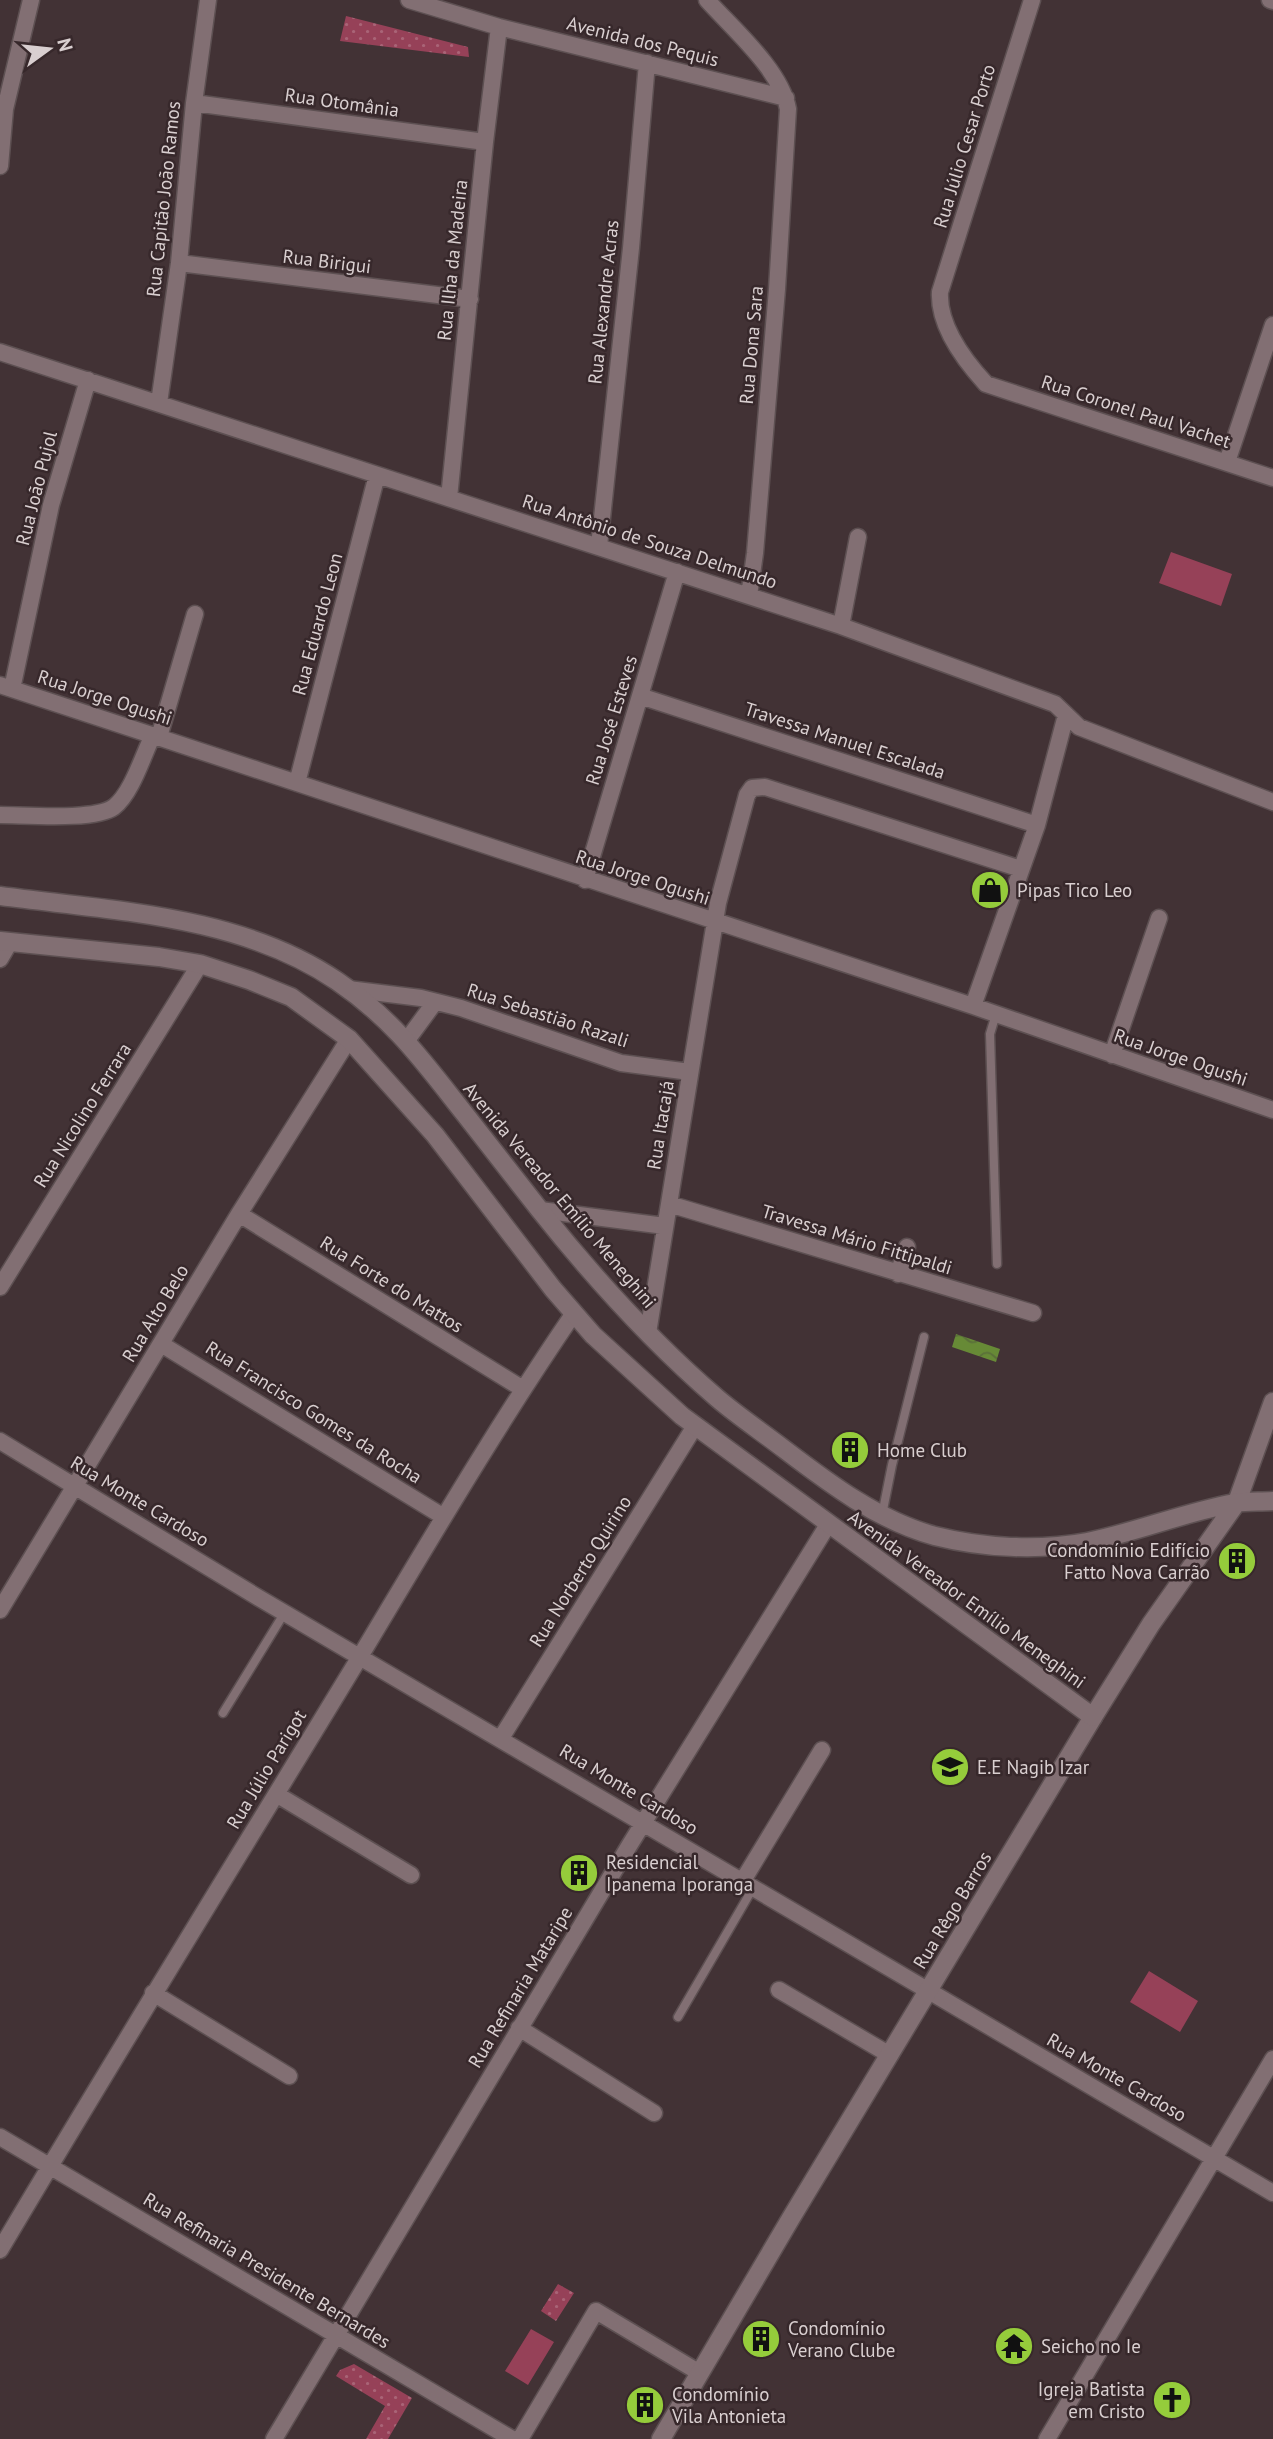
<svg xmlns="http://www.w3.org/2000/svg" width="1273" height="2439" viewBox="0 0 1273 2439" font-family="'PT Sans',sans-serif">
  <style>
    .grass { fill: #964158 }
    .park { fill: url(#park-dots) }
    .water { fill: url(#water-waves) }
    .lines { fill: none; stroke-linecap: round; stroke-linejoin: round }
    .service-casing { stroke: #5d5052; stroke-width: 11 }
    .minor-casing { stroke: #5d5052; stroke-width: 19 }
    .tertiary-casing { stroke: #5d5052; stroke-width: 21 }
    .secondary-casing { stroke: #5d5052; stroke-width: 21 }
    .service { stroke: #826f73; stroke-width: 8 }
    .minor { stroke: #826f73; stroke-width: 16 }
    .tertiary { stroke: #826f73; stroke-width: 18 }
    .secondary { stroke: #826f73; stroke-width: 18 }
    .labels { text-anchor: middle; stroke-width: 5; stroke-linejoin: round; paint-order: stroke }
    .street-label { font-size: 19px; fill: #d9cfd0; stroke: #37282b }
    .poi-label { font-size: 19px; fill: #d9cfd0; stroke: #37282b; text-anchor: start }
  </style>
  <defs>
    <pattern id="park-dots" width="8" height="8" patternUnits="userSpaceOnUse" patternTransform="scale(1.75)"><rect width="8" height="8" fill="#964158"/><path d="M2 2h.1M6 6h.1" fill="none" stroke="#a96477" stroke-width="1.8" stroke-linecap="round"/></pattern>
    <pattern id="water-waves" width="16" height="10" patternUnits="userSpaceOnUse" patternTransform="scale(1.75)"><rect width="16" height="10" fill="#678a36"/><path d="M0 5q4-4 8 0t8 0" fill="none" stroke="#5a6f39"/></pattern>
  </defs>
  <rect width="100%" height="100%" fill="#423235"/>
  <path class="grass" d="M1171,552L1232,574L1221,606L1159,583Z
    M1149,1971L1198,2001L1180,2032L1130,2002Z
    M531,2329L554,2342L528,2385L505,2371Z"/>
  <path class="park" d="M346,16L468,47L469,57L340,41Z
    M558,2284L574,2293L556,2321L541,2311Z
    M354,2364L412,2398L388,2439H366L385,2406L336,2376L340,2370Z"/>
  <path class="water" d="M956,1334L1000,1349L996,1362L952,1347Z"/>
  <g class="lines">
    <g class="service-casing">
      <path id="service" d="M996,1014L990,1034L997,1264
        M882,1515L892,1465L924,1337
        M223,1713L285,1612
        M678,2017L753,1888"/>
    </g>
    <g class="minor-casing">
      <path id="minor" d="M409,0L499,27L786,98
        M707,0C733,29 781,70 788,109L777,289L755,553L749,596
        M1032,0L940,292C938,326 964,360 986,384L1273,478
        M1270,0L1273,1
        M194,103L485,142
        M0,166L5,109L31,0
        M179,263L470,299
        M0,352L841,626L1055,704L1079,727L1273,802
        M159,403L179,263L194,103L208,0
        M1227,462L1273,325
        M449,498L485,142L499,27
        M599,546L631,248L647,63
        M841,626L858,537
        M0,685L973,1006L1273,1110
        M12,689L51,505L88,380
        M640,696L1037,825
        M159,737L195,614
        M297,783L377,475
        M0,815C25,815 95,821 114,807C132,793 143,755 153,735
        M585,880L677,572
        M0,959L10,942
        M348,989L421,998L461,1008L621,1063L690,1072
        M973,1006L1037,825L1066,715
        M407,1040L435,1002
        M1112,1055L1159,918
        M669,1204L1033,1313
        M540,1210L665,1226
        M239,1214L523,1389
        M898,1274L907,1247
        M0,1287L200,964
        M648,1333L718,903L747,795L752,788L765,787L1021,869
        M161,1344L444,1517
        M0,1441L254,1595L1273,2193
        M0,1610L239,1214L349,1039
        M501,1738L695,1426
        M276,1794L411,1875
        M742,1882L822,1750
        M779,1990L890,2055
        M153,1993L289,2076
        M519,2028L654,2113
        M0,2137L512,2439
        M0,2250C118,2051 240,1854 361,1655C430,1540 498,1424 574,1313
        M274,2439L629,1846L829,1523
        M520,2439L596,2311L700,2373
        M1047,2439L1273,2059"/>
    </g>
    <g class="tertiary-casing">
      <path id="tertiary" d="M1237,1502L1273,1402
        M661,2439L791,2218L1093,1717"/>
    </g>
    <g class="secondary-casing">
      <path id="secondary" d="M0,896C113,911 240,915 337,981C393,1019 423,1061 464,1113C489,1145 514,1177 539,1209C593,1277 651,1341 717,1398C738,1416 762,1432 784,1449C830,1484 879,1521 935,1536C983,1548 1038,1551 1087,1542C1137,1532 1185,1512 1235,1503C1247,1501 1261,1502 1273,1501
        M0,941L159,957L200,964L249,980L291,997L349,1039L435,1135L553,1289L593,1335L682,1416L1093,1717L1151,1624L1237,1502"/>
    </g>
    <use href="#service" class="service"/>
    <use href="#minor" class="minor"/>
    <use href="#tertiary" class="tertiary"/>
    <use href="#secondary" class="secondary"/>
  </g>
  <defs>
    <g id="shop-disc" transform="scale(2.0125)"><circle r="9.5" fill="#95cc3b" stroke="#37282b"/><path d="M-5-2.5h2.3a2.7 3.5 0 0 1 5.4 0H5L5.5 6h-11ZM-1.5-2.5h3a1.5 2.3 0 0 0-3 0Z" fill="#111"/></g>
    <g id="building-disc" transform="scale(2.0125)"><circle r="9.5" fill="#95cc3b" stroke="#37282b"/><path d="M-4-6H4V6H1V3H-1V6H-4ZM-2.5-4.3h1.7v1.8h-1.7ZM.8-4.3h1.7v1.8H.8ZM-2.5-1h1.7V.8h-1.7ZM.8-1h1.7V.8H.8Z" fill="#111"/></g>
    <g id="school-disc" transform="scale(2.0125)"><circle r="9.5" fill="#95cc3b" stroke="#37282b"/><path d="M0-5L7-2L0 1L-7-2ZM-4 1L0 2.5L4 1V4Q0 6-4 4Z" fill="#111"/></g>
    <g id="temple-disc" transform="scale(2.0125)"><circle r="9.5" fill="#95cc3b" stroke="#37282b"/><path d="M0-6L5-2H3V0L6.5 2.5H4V6H1.5V3h-3V6H-4V2.5H-6.5L-3 0V-2H-5Z" fill="#111"/></g>
    <g id="church-disc" transform="scale(2.0125)"><circle r="9.5" fill="#95cc3b" stroke="#37282b"/><path d="M-1.2-6h2.4v3.5h3.3v2.4h-3.3V6h-2.4V-.1h-3.3v-2.4h3.3Z" fill="#111"/></g>
  </defs>
  <g fill-rule="evenodd">
    <use href="#shop-disc" x="990" y="890"/>
    <use href="#building-disc" x="850" y="1450"/>
    <use href="#building-disc" x="1237" y="1561"/>
    <use href="#school-disc" x="950" y="1767"/>
    <use href="#building-disc" x="579" y="1873"/>
    <use href="#building-disc" x="761" y="2339"/>
    <use href="#temple-disc" x="1014" y="2346"/>
    <use href="#church-disc" x="1172" y="2400"/>
    <use href="#building-disc" x="645" y="2405"/>
  </g>
  <g class="labels">
    <g class="street-label">
      <text transform="translate(643 41) rotate(14)" y="7">Avenida dos Pequis</text>
      <text transform="translate(342 102) rotate(8)" y="7">Rua Otomânia</text>
      <text transform="translate(964 146) rotate(-73)" y="7">Rua Júlio Cesar Porto</text>
      <text transform="translate(163 199) rotate(-84)" y="7">Rua Capitão João Ramos</text>
      <text transform="translate(452 260) rotate(-84)" y="7">Rua Ilha da Madeira</text>
      <text transform="translate(327 261) rotate(7)" y="7">Rua Birigui</text>
      <text transform="translate(603 302) rotate(-84)" y="7">Rua Alexandre Acras</text>
      <text transform="translate(751 345) rotate(-85)" y="7">Rua Dona Sara</text>
      <text transform="translate(1136 411) rotate(18)" y="7">Rua Coronel Paul Vachet</text>
      <text transform="translate(36 488) rotate(-76)" y="7">Rua João Pujol</text>
      <text transform="translate(650 541) rotate(18)" y="7">Rua Antônio de Souza Delmundo</text>
      <text transform="translate(317 624) rotate(-75)" y="7">Rua Eduardo Leon</text>
      <text transform="translate(105 697) rotate(18)" y="7">Rua Jorge Ogushi</text>
      <text transform="translate(611 720) rotate(-73)" y="7">Rua José Esteves</text>
      <text transform="translate(845 740) rotate(18)" y="7">Travessa Manuel Escalada</text>
      <text transform="translate(643 877) rotate(18)" y="7">Rua Jorge Ogushi</text>
      <text transform="translate(548 1015) rotate(18)" y="7">Rua Sebastião Razali</text>
      <text transform="translate(1181 1057) rotate(19)" y="7">Rua Jorge Ogushi</text>
      <text transform="translate(82 1115) rotate(-58)" y="7">Rua Nicolino Ferrara</text>
      <text transform="translate(660 1125) rotate(-81)" y="7">Rua Itacajá</text>
      <text transform="translate(560 1195) rotate(50)" y="7">Avenida Vereador Emílio Meneghini</text>
      <text transform="translate(857 1239) rotate(17)" y="7">Travessa Mário Fittipaldi</text>
      <text transform="translate(392 1284) rotate(32)" y="7">Rua Forte do Mattos</text>
      <text transform="translate(155 1313) rotate(-59)" y="7">Rua Alto Belo</text>
      <text transform="translate(314 1412) rotate(32)" y="7">Rua Francisco Gomes da Rocha</text>
      <text transform="translate(140 1501) rotate(31)" y="7">Rua Monte Cardoso</text>
      <text transform="translate(580 1571) rotate(-58)" y="7">Rua Norberto Quirino</text>
      <text transform="translate(967 1599) rotate(36)" y="7">Avenida Vereador Emílio Meneghini</text>
      <text transform="translate(266 1769) rotate(-59)" y="7">Rua Júlio Parigot</text>
      <text transform="translate(629 1789) rotate(31)" y="7">Rua Monte Cardoso</text>
      <text transform="translate(952 1910) rotate(-59)" y="7">Rua Rêgo Barros</text>
      <text transform="translate(520 1987) rotate(-59)" y="7">Rua Refinaria Mataripe</text>
      <text transform="translate(1117 2077) rotate(30)" y="7">Rua Monte Cardoso</text>
      <text transform="translate(267 2270) rotate(31)" y="7">Rua Refinaria Presidente Bernardes</text>
    </g>
    <g class="poi-label">
      <text x="1017" y="897">Pipas Tico Leo</text>
      <text x="877" y="1457">Home Club</text>
      <text x="1210" y="1557" text-anchor="end">Condomínio Edifício<tspan x="1210" dy="22">Fatto Nova Carrão</tspan></text>
      <text x="977" y="1774">E.E Nagib Izar</text>
      <text x="606" y="1869">Residencial<tspan x="606" dy="22">Ipanema Iporanga</tspan></text>
      <text x="788" y="2335">Condomínio<tspan x="788" dy="22">Verano Clube</tspan></text>
      <text x="1041" y="2353">Seicho no Ie</text>
      <text x="1145" y="2396" text-anchor="end">Igreja Batista<tspan x="1145" dy="22">em Cristo</tspan></text>
      <text x="672" y="2401">Condomínio<tspan x="672" dy="22">Vila Antonieta</tspan></text>
    </g>
  </g>
  <g transform="translate(49 49) rotate(75)" stroke="#37282b" stroke-width="5" paint-order="stroke">
  <path d="M0-5L12 26L0 18L-12 26Z" fill="#d9cfd0"/>
  <text y="-10" font-size="19" font-weight="bold" text-anchor="middle" fill="#d9cfd0">N</text>
  </g>
</svg>
